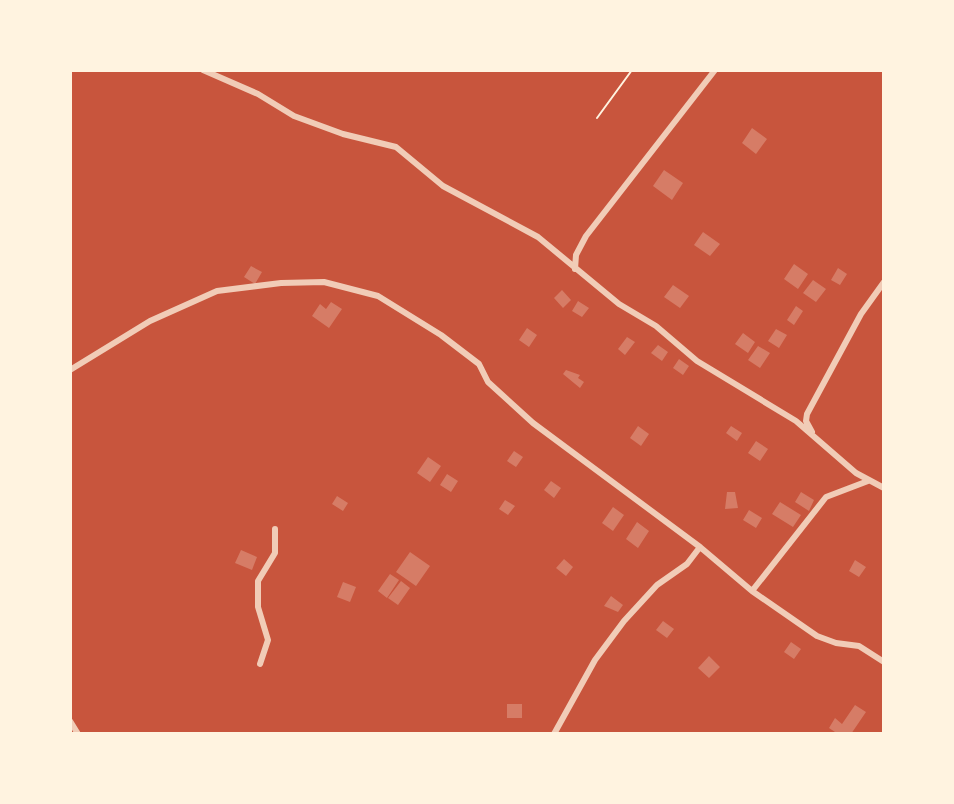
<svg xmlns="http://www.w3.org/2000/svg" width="954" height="804" viewBox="0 0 954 804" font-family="'Archivo Narrow',sans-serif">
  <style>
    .building { fill: #d67c66 }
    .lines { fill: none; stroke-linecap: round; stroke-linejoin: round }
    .path { stroke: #fff3e0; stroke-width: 2 }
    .minor { stroke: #f1ccb7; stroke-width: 6 }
  </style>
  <rect width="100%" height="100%" fill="#c8553d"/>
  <path class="building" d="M752,128L767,139L756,154L742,143Z
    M664,170L683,183L672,200L653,186Z
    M703,232L720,244L710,256L694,245Z
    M794,264L808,274L798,289L784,279Z
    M251,266L262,272L255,284L244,277Z
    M838,268L847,274L840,285L831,280Z
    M813,280L826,289L816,302L803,293Z
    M673,285L689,296L680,308L664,297Z
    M562,290L571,300L563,308L554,298Z
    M578,301L589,308L582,317L572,311Z
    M331,302L342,309L329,328L312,316L320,304L326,309Z
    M796,306L803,311L794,325L787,320Z
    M527,328L537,335L529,347L519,340Z
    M776,329L787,335L779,348L768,341Z
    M743,333L755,342L748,353L735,344Z
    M627,337L635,342L625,355L618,349Z
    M658,345L668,352L662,361L651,353Z
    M758,346L770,353L760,368L748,360Z
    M679,359L689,366L683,375L673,368Z
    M566,370L580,375L578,378L584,382L580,388L563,374Z
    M638,426L649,434L641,446L630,438Z
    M731,426L742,433L737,441L726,433Z
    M756,441L768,449L760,461L748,453Z
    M514,451L523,457L516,467L507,461Z
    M428,457L441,466L430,482L417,473Z
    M447,474L458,481L451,492L440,485Z
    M551,481L561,488L554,498L544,490Z
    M727,492H735L738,508L725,509Z
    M801,492L814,500L809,511L795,502Z
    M337,496L348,503L343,511L332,504Z
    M505,500L515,506L508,515L499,509Z
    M780,502L801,515L793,527L772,514Z
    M613,507L624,515L613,531L602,523Z
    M749,510L762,518L756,528L743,520Z
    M637,522L649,531L638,548L626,539Z
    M241,550L257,557L252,570L235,563Z
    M410,552L430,566L416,586L396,572Z
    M564,559L573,567L566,576L556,568Z
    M855,560L866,567L859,577L849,571Z
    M390,574L399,580L387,598L378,591Z
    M401,581L410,588L398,605L388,598Z
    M343,582L356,587L350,602L337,597Z
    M611,596L623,605L618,612L604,606Z
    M663,621L674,629L667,638L656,630Z
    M791,642L801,649L794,659L784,652Z
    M709,656L720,667L709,678L698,668Z
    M507,704H522V718H507Z
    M855,705L866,712L851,734H838L829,728L835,718L842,724Z"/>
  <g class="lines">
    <path class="path" d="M597,118L632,70"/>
    <path class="minor" d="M203,70L258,94L294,116L343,134L396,147L443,186L538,237L619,304L656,326L697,361L796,421L856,473L884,488
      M575,269L576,255L586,236L715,70
      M70,370L150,321L217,291L281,283L324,282L378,296L441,335L479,364L488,382L533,423L700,547L752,591L817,636L836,643L859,646L884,662
      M812,432L806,421L807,414L861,314L884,282
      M752,591L826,497L868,481
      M260,664L268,640L258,607V581L275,553V529
      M70,721L78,734
      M554,734L595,660L624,621L657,585L687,564L700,547"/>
  </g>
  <rect width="954" height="804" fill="none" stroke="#fff3e0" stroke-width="144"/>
</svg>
